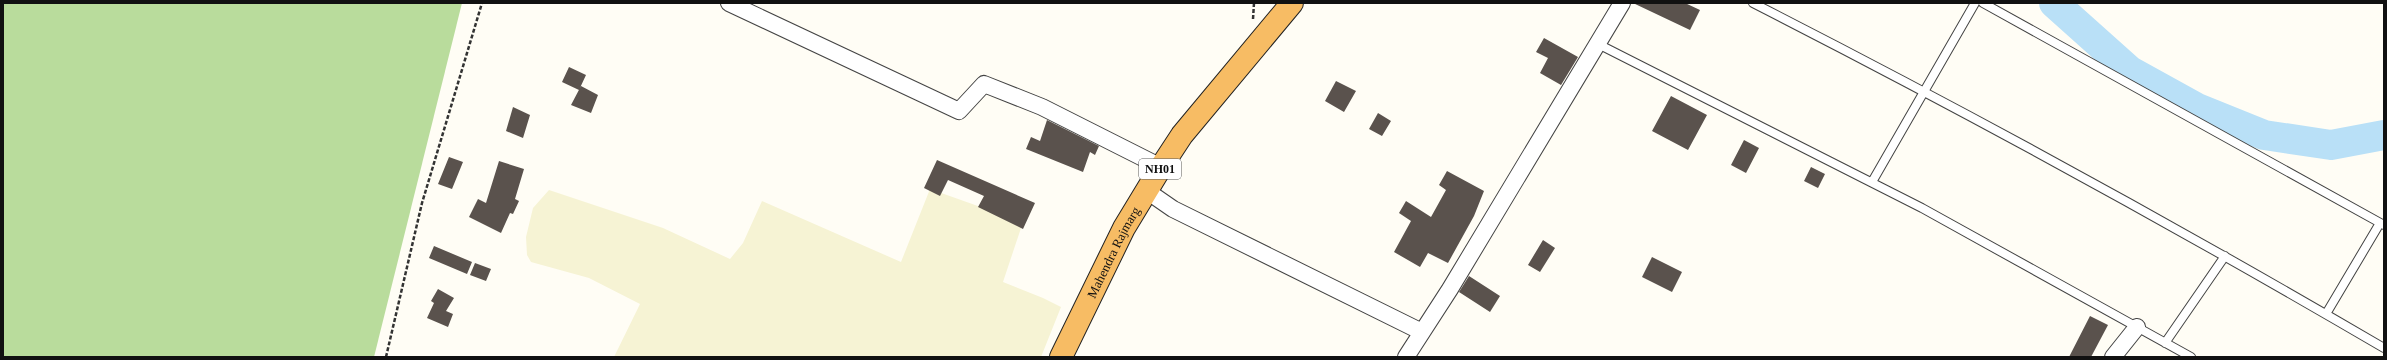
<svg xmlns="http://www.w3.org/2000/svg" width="2387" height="360" viewBox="0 0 2387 360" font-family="Georgia,serif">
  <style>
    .farmland { fill: #f6f3d4 }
    .forest { fill: #b9dc9c }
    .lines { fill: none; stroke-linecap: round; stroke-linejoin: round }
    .river { stroke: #b9e0f7; stroke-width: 30 }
    .building { fill: #5a524d }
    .service-casing { stroke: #444; stroke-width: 10 }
    .minor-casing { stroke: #444; stroke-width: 18 }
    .trunk-casing { stroke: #222; stroke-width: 24 }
    .path { stroke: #333; stroke-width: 2.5; stroke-dasharray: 4 2; stroke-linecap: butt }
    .service { stroke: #fff; stroke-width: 8 }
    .minor { stroke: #fff; stroke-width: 16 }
    .trunk { stroke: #f7bc64; stroke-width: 22 }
    .labels { text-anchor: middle; stroke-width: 4; stroke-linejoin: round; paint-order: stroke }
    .shield { fill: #fff; stroke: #585858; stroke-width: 1 }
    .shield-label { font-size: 12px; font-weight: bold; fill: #111 }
    .street-label { font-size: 13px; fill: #111; stroke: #fff }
  </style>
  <rect width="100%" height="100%" fill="#fffdf5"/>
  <path class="farmland" d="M930,189L1023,222L1003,282L1043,298L1061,307L1041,357H614L640,304L589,278L531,262L527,255L526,237L533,208L549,190L663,228L730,259L743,243L762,201L901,262Z"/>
  <path class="forest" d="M3,3H462L374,357H3Z"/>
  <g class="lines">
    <path class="river" d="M2054,3L2130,71L2197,108L2264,135L2331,145L2384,135"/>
  </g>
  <path class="building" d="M1633,3H1685L1700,10L1690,30Z
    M1544,38L1578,57L1561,85L1540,73L1548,58L1536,52Z
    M569,67L586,75L579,90L562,82Z
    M1336,81L1356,91L1344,112L1325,101Z
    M581,86L598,95L591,113L571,105Z
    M1671,96L1707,115L1688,150L1652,131Z
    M513,107L530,115L523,138L506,131Z
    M1378,113L1391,121L1382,136L1369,129Z
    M1047,120L1099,146L1095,155L1090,152L1083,172L1026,149L1031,137L1040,141Z
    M1744,140L1759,148L1746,173L1731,165Z
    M449,157L463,162L452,189L438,184Z
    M937,160L1035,203L1023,229L978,207L984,196L948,180L940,196L924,188Z
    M499,161L524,169L515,199L519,201L513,214L510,213L501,233L469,217L478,199L486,203Z
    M1811,167L1825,174L1818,188L1804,181Z
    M1447,171L1484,191L1474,216L1448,263L1428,253L1420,267L1394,252L1411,221L1399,213L1406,201L1431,217L1446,190L1439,185Z
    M1543,240L1555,248L1540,272L1528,265Z
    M434,246L472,262L467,274L429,258Z
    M1652,257L1682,272L1672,292L1642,277Z
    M475,263L491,269L486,281L470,275Z
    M1469,276L1500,296L1490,312L1459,292Z
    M438,289L454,298L446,311L453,314L448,327L427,318L434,303L431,301Z
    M2090,316L2108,325L2091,357H2069Z"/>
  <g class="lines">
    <g class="service-casing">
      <path id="service" d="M1753,3C1967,112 2177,227 2384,348
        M1983,3L2384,225
        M1598,44L1922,208L2191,357
        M1872,182L1975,3
        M2326,314L2380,223
        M2165,343L2225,256"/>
    </g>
    <g class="minor-casing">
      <path id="minor" d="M729,3L959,111L984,84L1042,107L1161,167
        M1147,191L1173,209L1422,332
        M1406,357L1450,289L1622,3
        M2113,357L2137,327"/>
    </g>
    <g class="trunk-casing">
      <g id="trunk">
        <path id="s1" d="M1061,357L1124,228L1161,167L1182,135L1292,3"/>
      </g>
    </g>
    <path class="path" d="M1253,19L1254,3
      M386,357L422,203L482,3"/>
    <use href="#service" class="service"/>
    <use href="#minor" class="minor"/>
    <use href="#trunk" class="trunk"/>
  </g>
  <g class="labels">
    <rect class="shield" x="1139" y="159" width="42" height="20" rx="3"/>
    <g class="shield-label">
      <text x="1160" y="173">NH01</text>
    </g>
    <g class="street-label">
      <text dy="5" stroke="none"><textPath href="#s1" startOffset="117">Mahendra Rajmarg</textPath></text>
    </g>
  </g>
  <rect width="2387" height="360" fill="none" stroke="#111111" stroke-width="8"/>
</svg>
